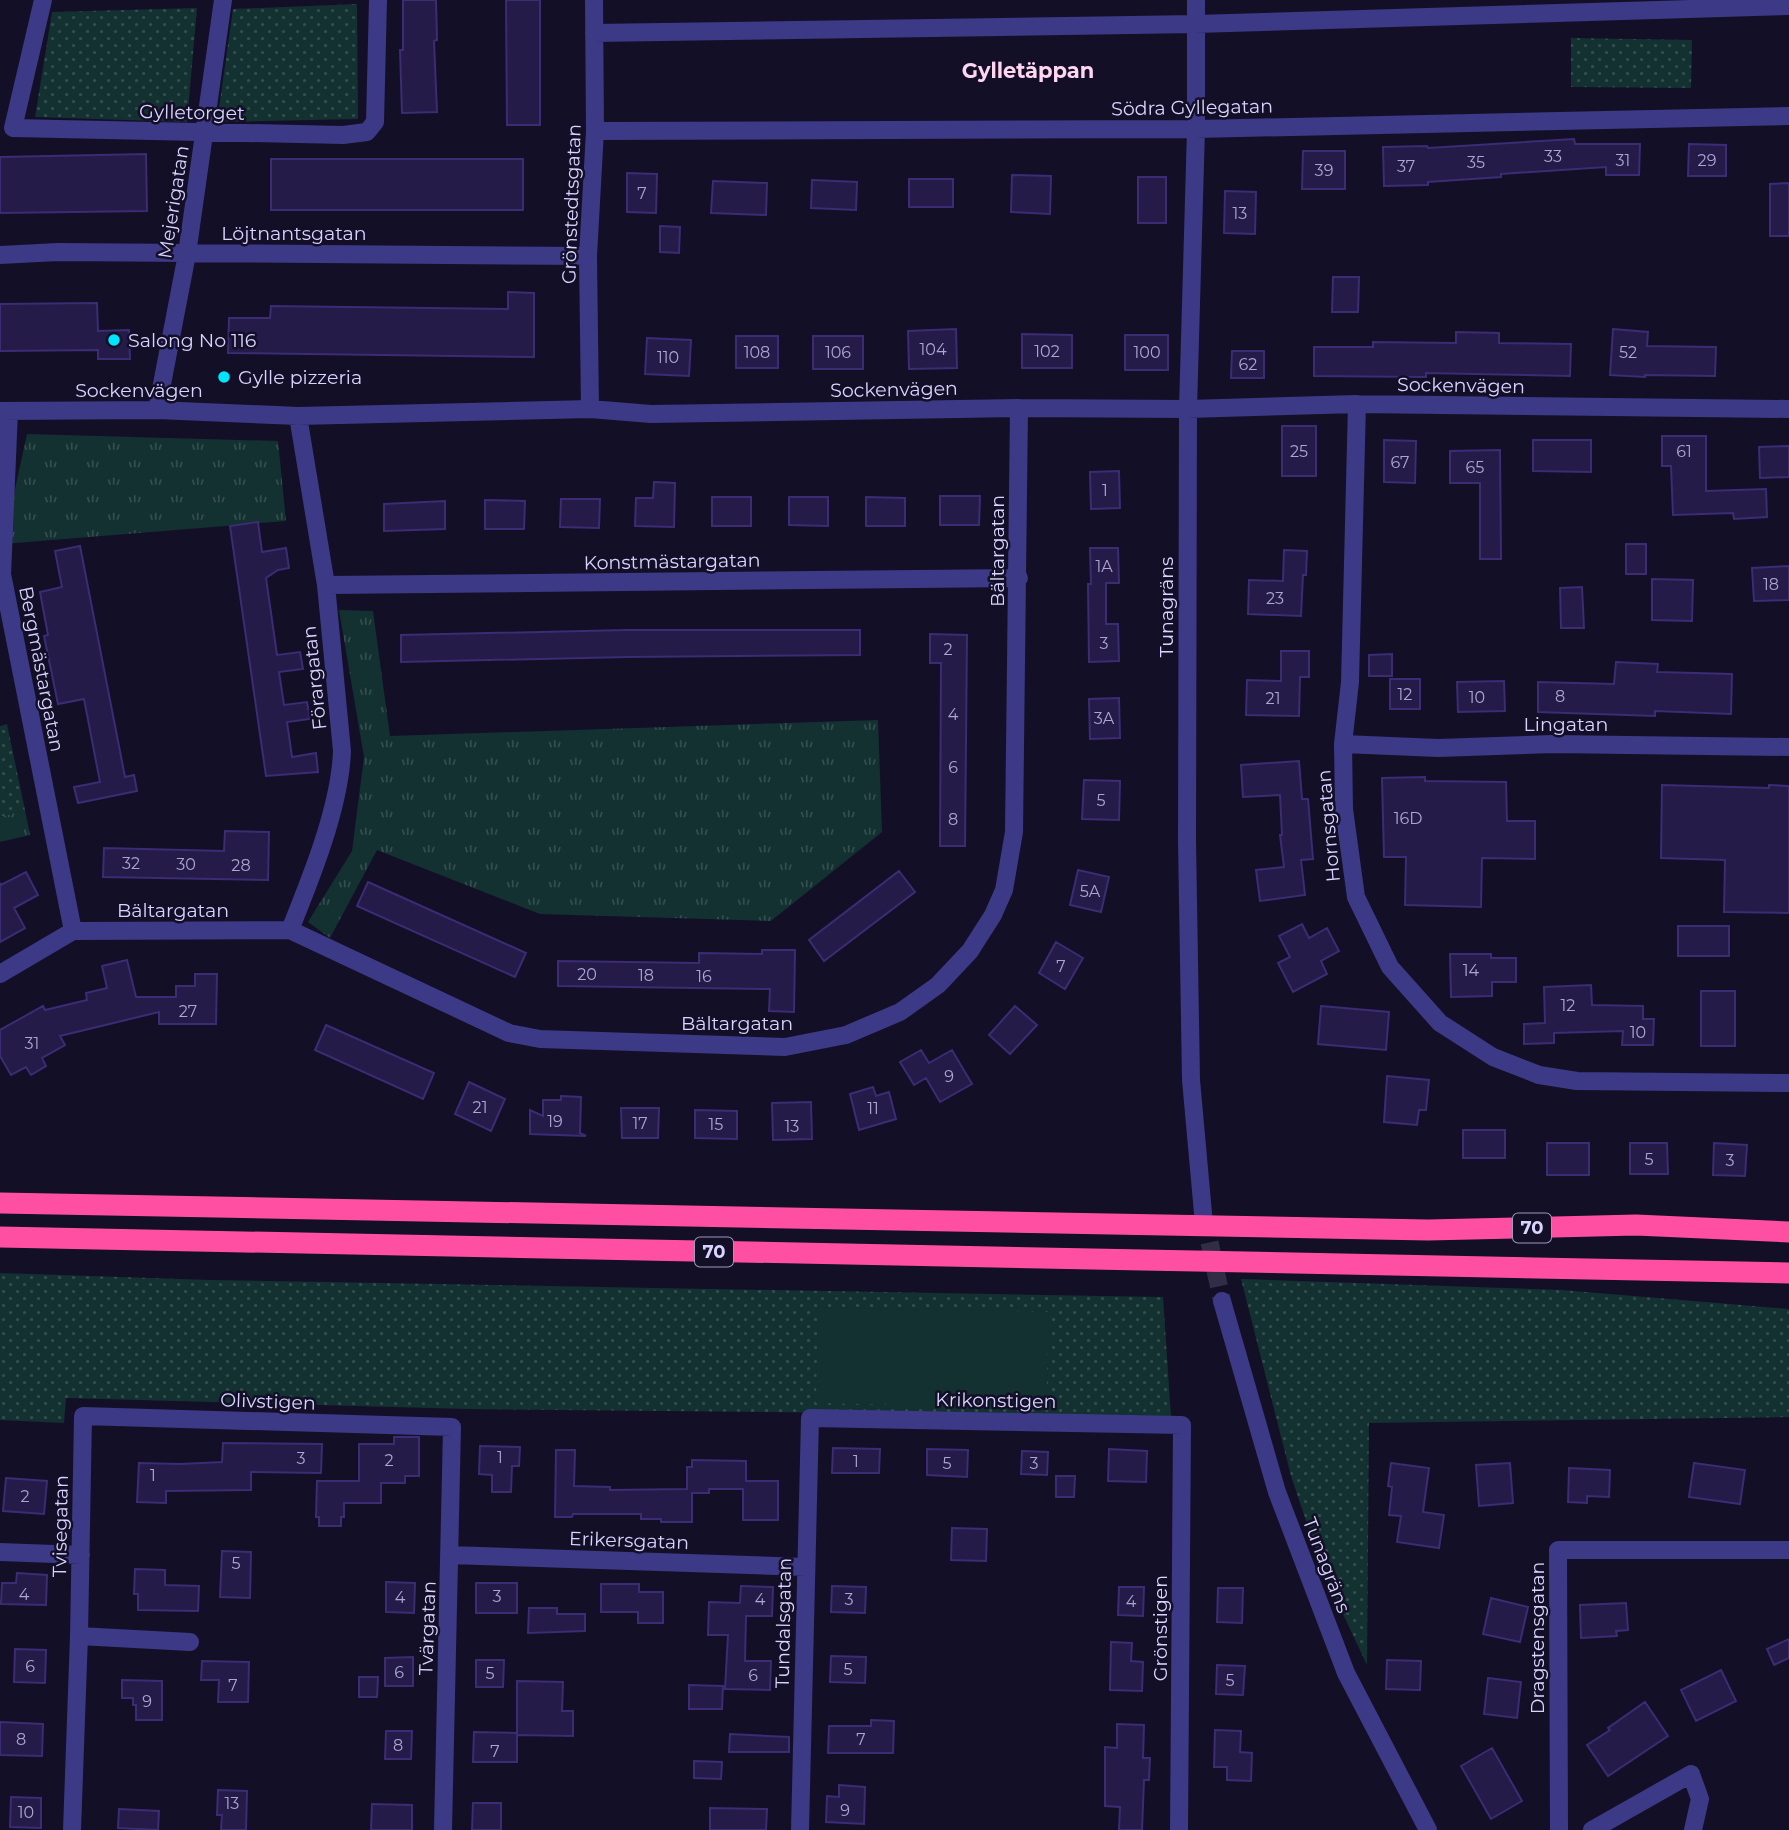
<svg xmlns="http://www.w3.org/2000/svg" width="1789" height="1830" viewBox="0 0 1789 1830" font-family="Montserrat,sans-serif">
  <style>
    .grass { fill: url(#grass-tufts) }
    .park { fill: url(#park-dots) }
    .pitch { fill: #123130 }
    .building { fill: #241b48; stroke: #3b2c74; stroke-width: 2 }
    .lines { fill: none; stroke-linecap: round; stroke-linejoin: round }
    .minor-tunnel { stroke: #312d47; stroke-width: 18; stroke-dasharray: 18 9; stroke-linecap: butt }
    .minor { stroke: #3c3986; stroke-width: 18 }
    .highway { stroke: #ff4fa3; stroke-width: 21 }
    .poi-dot { fill: #00e5ff; stroke: #130f27; stroke-width: 2.5 }
    .labels { text-anchor: middle; stroke-width: 5; stroke-linejoin: round; paint-order: stroke }
    .number-label { font-size: 16px; fill: #aca6d1 }
    .shield { fill: #130f27; stroke: #9e99be; stroke-width: 2 }
    .shield-label { font-size: 18px; font-weight: bold; fill: #d9d4ff }
    .street-label { font-size: 19px; fill: #d9d4ff; stroke: #130f27 }
    .poi-label { font-size: 19px; fill: #d9d4ff; stroke: #130f27; text-anchor: start }
    .neighbourhood-label { font-size: 21px; font-weight: bold; fill: #ffd6f0; stroke: #130f27 }
  </style>
  <defs>
    <pattern id="grass-tufts" width="24" height="20" patternUnits="userSpaceOnUse" patternTransform="scale(1.75)"><rect width="24" height="20" fill="#123130"/><path d="M3 7l-1-3M5 7V3M7 7l1-3M15 17l-1-3M17 17v-4M19 17l1-3" fill="none" stroke="#344e4f"/></pattern>
    <pattern id="park-dots" width="8" height="8" patternUnits="userSpaceOnUse" patternTransform="scale(1.75)"><rect width="8" height="8" fill="#123130"/><path d="M2 2h.1M6 6h.1" fill="none" stroke="#344e4f" stroke-width="1.8" stroke-linecap="round"/></pattern>
  </defs>
  <rect width="100%" height="100%" fill="#130f27"/>
  <path class="grass" d="M27,434L278,441L286,521L3,544Z
    M339,610L373,611L390,736L878,720L882,832L771,921L540,914L377,850L330,938L308,922L352,851L364,757Z
    M25,810L30,835L0,842V817Z"/>
  <path class="park" d="M357,4L358,119L217,122L233,9Z
    M197,8L187,122L35,117L52,12Z
    M1571,38L1692,40L1691,88L1571,87Z
    M7,724L25,810L0,817V726Z
    M0,1273L211,1280L1163,1297L1171,1416L468,1409L66,1398L64,1423L0,1420Z
    M1241,1279L1562,1290L1789,1309V1417L1369,1423L1367,1665L1324,1574L1291,1476Z"/>
  <path class="pitch" d="M818,1307L1049,1312L1046,1408L816,1403Z"/>
  <path class="building" d="M403,0H436L437,40L434,41L437,112L402,113L400,50H403Z
    M506,0H540V125H507Z
    M1574,139L1575,144H1640L1639,175H1606V167L1501,174V177L1428,182V185L1384,186L1383,147L1427,146L1428,148Z
    M1689,144L1726,145V176H1688Z
    M1303,151H1345V189H1302Z
    M146,154L147,211L0,213V157Z
    M271,159H523V210H271Z
    M627,173L657,174L656,213L627,212Z
    M1012,175L1051,176L1050,214L1011,212Z
    M1138,177H1166V223H1138Z
    M909,179H953V207H909Z
    M812,180L857,182L856,210L811,208Z
    M713,181L767,183L766,215L711,213Z
    M1789,183V236H1770V184Z
    M1225,191L1256,192L1255,234L1224,233Z
    M660,226L680,227L679,253L660,252Z
    M1333,277H1359L1358,312H1332Z
    M508,292L534,293V357L228,353L229,318H270L271,306L508,309Z
    M97,303L98,331L129,330L130,359H98V350L0,351V304Z
    M956,329L957,368L909,369L908,331Z
    M1613,329L1648,332L1647,346L1716,347L1715,376L1645,375V377L1610,375Z
    M1456,332L1499,333V343L1571,344L1570,376L1426,373V377L1314,376V347H1373V342L1456,343Z
    M1022,334L1072,335V368H1022Z
    M1125,335H1168V370H1125Z
    M736,336H778V368H736Z
    M813,336H863V369H813Z
    M647,338L691,340L689,376L645,374Z
    M1232,351H1264V378H1231Z
    M1282,426H1316V476H1282Z
    M1662,436H1706V491L1766,489L1767,517L1734,519L1733,513L1673,515L1671,466H1662Z
    M1384,440L1416,441L1415,483L1384,482Z
    M1533,440H1591V472L1533,471Z
    M1789,446V477L1760,478L1759,447Z
    M1500,450L1501,559H1480V483H1450V451Z
    M1119,471L1120,508L1091,509L1090,472Z
    M654,482L675,483L674,527L635,526L636,498H653Z
    M940,496H980L979,525H940Z
    M712,497H751V526H712Z
    M789,497H828V526L789,525Z
    M866,497L905,498V526H866Z
    M561,499H600L599,528L560,527Z
    M485,500L525,501L524,529H485Z
    M445,501V529L384,531V504Z
    M258,522L262,552L286,548L289,568L278,570L266,578L277,655L300,652L303,669L279,672L284,705L307,702L310,719L287,722L292,757L316,753L318,772L266,776L230,526Z
    M1626,544H1646V574H1626Z
    M80,546L125,777L134,775L137,791L78,803L74,787L100,782L84,699L58,704L44,636L48,635L40,592L62,587L55,551Z
    M1090,548H1118L1119,583H1106V624H1118L1119,661L1089,662L1088,584H1091Z
    M1284,550L1307,551L1306,575H1303L1301,616L1248,614L1249,580L1283,581Z
    M1789,566V600L1754,601L1752,568Z
    M1652,579L1693,580L1692,621L1652,620Z
    M1582,587L1584,628H1561L1560,588Z
    M627,630H860V655L627,657L401,662V635Z
    M930,634L967,635L965,846H940L941,663H930Z
    M1281,651H1309V677H1300L1299,716L1246,715L1247,680L1281,681Z
    M1392,654V676H1369V655Z
    M1616,662L1658,664L1657,672L1732,674L1731,714L1655,711V716L1538,712V682L1614,684Z
    M1390,679H1420V709H1390Z
    M1504,681L1505,711L1458,712L1457,682Z
    M1119,698L1120,738L1090,739L1089,699Z
    M1299,761L1302,799H1308L1313,859L1301,860L1305,895L1260,901L1256,870L1284,867L1280,835H1282L1280,795L1243,797L1241,765Z
    M1425,777V781L1506,782L1507,821H1535V859L1482,858L1481,907L1405,905L1406,857H1384L1382,778Z
    M1084,780L1120,781L1119,820L1082,819Z
    M1662,785L1769,788V785L1789,786V913L1724,912L1725,860L1661,858Z
    M225,831L269,832L268,880L103,877L104,848L224,851Z
    M1078,870L1109,877L1101,912L1070,905Z
    M899,871L915,892L824,961L809,940Z
    M26,872L38,895L14,908L25,928L0,942V883L1,885Z
    M368,882L526,953L515,977L357,906Z
    M1302,924L1309,938L1327,928L1339,951L1321,961L1327,974L1293,992L1278,963L1290,957L1279,936Z
    M1678,926H1729V956H1678Z
    M1056,942L1083,958L1065,989L1039,973Z
    M762,950H795L794,1012L769,1011L770,989L558,986V961L699,963V953L762,954Z
    M1450,954H1491V958H1516V982H1492V996L1451,997Z
    M127,960L136,997H176V986H195V974H217L216,1024H159V1012L60,1036L65,1045L42,1058L46,1066L31,1075L26,1067L11,1075L0,1056V1030L43,1006L45,1010L87,1000L86,993L107,988L102,966Z
    M1591,985L1592,1005L1643,1006V1019H1654L1653,1045H1622L1623,1031L1554,1033V1043L1524,1044V1024L1545,1023L1544,987Z
    M1701,991H1735V1046H1701Z
    M1015,1006L1037,1025L1010,1054L989,1035Z
    M1321,1006L1389,1012L1386,1050L1318,1044Z
    M326,1025L434,1073L423,1099L315,1050Z
    M921,1050L929,1063L952,1050L972,1084L940,1102L926,1078L914,1085L900,1062Z
    M1387,1076L1429,1080L1426,1110H1419L1417,1125L1384,1122Z
    M469,1082L505,1099L491,1131L455,1114Z
    M873,1087L876,1096L889,1092L896,1119L859,1130L850,1094Z
    M561,1096L581,1097L580,1133L586,1136L530,1134V1110L543,1116V1100H561Z
    M811,1102L812,1139L773,1140L772,1103Z
    M621,1108H659L658,1138H622Z
    M695,1110L737,1111V1139L695,1138Z
    M1463,1130H1505V1158H1463Z
    M1547,1143H1589V1175H1547Z
    M1630,1143H1667L1668,1174H1630Z
    M1714,1143L1747,1145L1745,1176L1713,1175Z
    M394,1437H419V1476H405V1483H381V1503H344V1517H341V1526H319V1517H316L317,1481H359V1444H394Z
    M223,1443L322,1444L321,1473L251,1472V1490L166,1491V1503L137,1502L139,1463L181,1464L222,1462Z
    M480,1446L520,1447L519,1466H512L511,1492H492V1475L479,1474Z
    M833,1448L880,1449L879,1473H832Z
    M927,1449L968,1450L967,1477L927,1475Z
    M1109,1449L1147,1451L1146,1482L1108,1481Z
    M556,1450H575L574,1486L610,1487V1490L687,1489V1467H692V1460L746,1461V1481H778V1520H743V1489H709V1493H692V1522H661V1519H641V1514H573L572,1517H555Z
    M1022,1451L1048,1452L1047,1475L1021,1474Z
    M1391,1463L1429,1468L1423,1512L1444,1515L1439,1548L1397,1542L1401,1516L1389,1515L1392,1487L1388,1486Z
    M1510,1463L1513,1503L1479,1506L1476,1465Z
    M1694,1463L1745,1470L1740,1504L1689,1497Z
    M1569,1468L1610,1470L1609,1497L1587,1496V1503L1568,1502Z
    M1056,1476H1075L1074,1497H1056Z
    M6,1478L47,1481L44,1514L3,1511Z
    M952,1528L987,1529L986,1561L951,1560Z
    M222,1551L251,1552L250,1598L220,1597Z
    M135,1569L165,1570V1585L199,1586L198,1611L138,1610V1594H134Z
    M17,1573L47,1575L46,1605L1,1604L2,1583H16Z
    M386,1582L415,1583L414,1613L386,1612Z
    M476,1583H517V1613H476Z
    M601,1584H639V1592H663V1623H638V1612H601Z
    M741,1586L773,1587L772,1616H746L745,1661H771L770,1690L725,1689L728,1635H708L709,1602L740,1603Z
    M832,1586L866,1587L865,1613L831,1612Z
    M1119,1587H1144L1143,1616L1118,1615Z
    M1218,1588H1243L1242,1623L1217,1622Z
    M1491,1598L1528,1607L1520,1642L1483,1634Z
    M1626,1603L1628,1630L1616,1631L1617,1636L1581,1638L1580,1605Z
    M529,1608H557V1614H585V1631L528,1633Z
    M1789,1639V1658L1774,1665L1767,1649Z
    M1111,1642L1132,1643L1131,1661L1143,1662L1142,1691L1110,1690Z
    M15,1649L46,1650L45,1683L14,1682Z
    M831,1656L866,1657L865,1683L830,1682Z
    M413,1657V1686H385V1658Z
    M476,1660H504L503,1687H476Z
    M1387,1660L1421,1661L1420,1690L1386,1689Z
    M202,1661L249,1662L248,1702H218L219,1680H201Z
    M1217,1665L1245,1666L1243,1695L1216,1694Z
    M1721,1670L1736,1701L1696,1721L1681,1690Z
    M359,1677H378L377,1697H359Z
    M1488,1678L1521,1682L1517,1718L1484,1714Z
    M122,1680L162,1681V1720H136V1705H133V1698H122Z
    M517,1681L563,1682L562,1711H573V1736L517,1735V1762H473L474,1732L517,1733Z
    M689,1685L723,1686L722,1709H689Z
    M1645,1702L1668,1736L1608,1776L1587,1745L1610,1730L1608,1728Z
    M871,1720L894,1721L893,1753H828L829,1726H871Z
    M0,1722L43,1724L42,1756L0,1755Z
    M1117,1724L1144,1725L1143,1758H1150L1149,1780H1144L1142,1830H1119L1120,1807L1105,1806V1747L1117,1748Z
    M1215,1730L1241,1731L1240,1752L1252,1753L1251,1781L1227,1780V1767H1214Z
    M386,1731H412L411,1759H385Z
    M730,1734L789,1737V1752H729Z
    M1492,1748L1522,1801L1491,1819L1461,1766Z
    M694,1761L722,1762L721,1779L694,1778Z
    M839,1785L865,1787L864,1824L826,1822L827,1796L839,1797Z
    M218,1790L247,1791L246,1830H221L222,1815H217Z
    M11,1797L41,1798V1828L10,1827Z
    M473,1803H501V1830H472Z
    M372,1804L412,1805V1830H371Z
    M710,1808L767,1809L766,1830H710Z
    M119,1809L159,1811L158,1830L118,1828Z"/>
  <g class="lines">
    <path class="minor-tunnel" d="M1204,1216L1222,1301"/>
    <path class="minor" d="M43,0L13,128L343,135L367,132L375,122L378,0
      M1196,0V129L1188,409L1187,841L1191,1080L1203,1213
      M594,33L1196,24L1789,6
      M595,131L1196,129L1789,116
      M0,255L58,252L588,256
      M1357,404L1350,682L1343,744L1344,809L1356,897L1390,967L1440,1023L1493,1057L1539,1075L1577,1081L1789,1083
      M590,409L588,256L595,131L594,0
      M157,410L187,254L223,0
      M0,411L157,410L298,416L590,409L651,414L1019,408L1188,409L1357,404L1789,409
      M9,411L2,574L73,931
      M326,585L1019,578
      M1343,744L1438,748L1552,744L1789,747
      M290,930C311,878 340,807 342,751L326,585L298,416
      M0,974L73,931L290,930L509,1033L540,1039L785,1047L846,1035L900,1012L938,985L970,951L993,915L1004,890L1014,832L1019,408
      M1222,1301L1277,1492L1346,1673L1428,1830
      M0,1552L81,1555
      M450,1555L805,1567
      M79,1636L190,1642
      M72,1830L79,1636L83,1416L452,1427L443,1830
      M800,1830L810,1418L1182,1425L1179,1830
      M1559,1830L1558,1550H1789
      M1592,1830L1691,1774L1700,1799L1693,1830"/>
    <path class="highway" d="M0,1203L1428,1230L1636,1225L1789,1232
      M0,1237L1789,1273"/>
  </g>
  <g class="poi-dot">
    <circle cx="114" cy="340" r="7"/>
    <circle cx="224" cy="377" r="7"/>
  </g>
  <g class="labels">
    <g class="number-label">
      <text x="1553" y="162">33</text>
      <text x="1623" y="166">31</text>
      <text x="1707" y="166">29</text>
      <text x="1476" y="168">35</text>
      <text x="1406" y="172">37</text>
      <text x="1324" y="176">39</text>
      <text x="642" y="199">7</text>
      <text x="1240" y="219">13</text>
      <text x="933" y="355">104</text>
      <text x="1047" y="357">102</text>
      <text x="757" y="358">108</text>
      <text x="838" y="358">106</text>
      <text x="1147" y="358">100</text>
      <text x="1628" y="358">52</text>
      <text x="668" y="363">110</text>
      <text x="1248" y="370">62</text>
      <text x="1299" y="457">25</text>
      <text x="1684" y="457">61</text>
      <text x="1400" y="468">67</text>
      <text x="1475" y="473">65</text>
      <text x="1105" y="496">1</text>
      <text x="1104" y="572">1A</text>
      <text x="1771" y="590">18</text>
      <text x="1275" y="604">23</text>
      <text x="1104" y="649">3</text>
      <text x="948" y="655">2</text>
      <text x="1405" y="700">12</text>
      <text x="1560" y="702">8</text>
      <text x="1477" y="703">10</text>
      <text x="1273" y="704">21</text>
      <text x="953" y="720">4</text>
      <text x="1104" y="724">3A</text>
      <text x="953" y="773">6</text>
      <text x="1101" y="806">5</text>
      <text x="1408" y="824">16D</text>
      <text x="953" y="825">8</text>
      <text x="131" y="869">32</text>
      <text x="186" y="870">30</text>
      <text x="241" y="871">28</text>
      <text x="1090" y="897">5A</text>
      <text x="1061" y="972">7</text>
      <text x="1471" y="976">14</text>
      <text x="587" y="980">20</text>
      <text x="646" y="981">18</text>
      <text x="704" y="982">16</text>
      <text x="1568" y="1011">12</text>
      <text x="188" y="1017">27</text>
      <text x="1638" y="1038">10</text>
      <text x="32" y="1049">31</text>
      <text x="949" y="1082">9</text>
      <text x="480" y="1113">21</text>
      <text x="873" y="1114">11</text>
      <text x="555" y="1127">19</text>
      <text x="640" y="1129">17</text>
      <text x="716" y="1130">15</text>
      <text x="792" y="1132">13</text>
      <text x="1649" y="1165">5</text>
      <text x="1730" y="1166">3</text>
      <text x="500" y="1463">1</text>
      <text x="301" y="1464">3</text>
      <text x="389" y="1466">2</text>
      <text x="856" y="1467">1</text>
      <text x="947" y="1469">5</text>
      <text x="1034" y="1469">3</text>
      <text x="153" y="1481">1</text>
      <text x="25" y="1502">2</text>
      <text x="236" y="1569">5</text>
      <text x="24" y="1600">4</text>
      <text x="497" y="1602">3</text>
      <text x="400" y="1603">4</text>
      <text x="760" y="1605">4</text>
      <text x="849" y="1605">3</text>
      <text x="1131" y="1607">4</text>
      <text x="30" y="1672">6</text>
      <text x="848" y="1675">5</text>
      <text x="399" y="1678">6</text>
      <text x="490" y="1679">5</text>
      <text x="753" y="1681">6</text>
      <text x="1230" y="1686">5</text>
      <text x="233" y="1691">7</text>
      <text x="147" y="1707">9</text>
      <text x="21" y="1745">8</text>
      <text x="861" y="1745">7</text>
      <text x="398" y="1751">8</text>
      <text x="495" y="1757">7</text>
      <text x="232" y="1809">13</text>
      <text x="845" y="1816">9</text>
      <text x="26" y="1818">10</text>
    </g>
    <g class="shield">
      <rect x="1513" y="1213.5" width="38" height="29" rx="5"/>
      <rect x="695" y="1237.5" width="38" height="29" rx="5"/>
    </g>
    <g class="shield-label">
      <text x="1532" y="1234">70</text>
      <text x="714" y="1258">70</text>
    </g>
    <g class="street-label">
      <text transform="translate(1192 107) rotate(-1)" y="7">Södra Gyllegatan</text>
      <text transform="translate(192 112) rotate(1)" y="7">Gylletorget</text>
      <text transform="translate(173 202) rotate(-81)" y="7">Mejerigatan</text>
      <text transform="translate(571 204) rotate(-88)" y="7">Grönstedtsgatan</text>
      <text x="294" y="240">Löjtnantsgatan</text>
      <text transform="translate(1461 385) rotate(1)" y="7">Sockenvägen</text>
      <text transform="translate(894 389) rotate(-1)" y="7">Sockenvägen</text>
      <text x="139" y="397">Sockenvägen</text>
      <text transform="translate(997 551) rotate(-90)" y="7">Bältargatan</text>
      <text transform="translate(672 561) rotate(-1)" y="7">Konstmästargatan</text>
      <text transform="translate(1166 607) rotate(-90)" y="7">Tunagräns</text>
      <text transform="translate(42 669) rotate(79)" y="7">Bergmästargatan</text>
      <text transform="translate(314 678) rotate(-96)" y="7">Förargatan</text>
      <text x="1566" y="731">Lingatan</text>
      <text transform="translate(1328 826) rotate(-95)" y="7">Hornsgatan</text>
      <text x="173" y="917">Bältargatan</text>
      <text x="737" y="1030">Bältargatan</text>
      <text transform="translate(996 1400) rotate(1)" y="7">Krikonstigen</text>
      <text transform="translate(268 1401) rotate(2)" y="7">Olivstigen</text>
      <text transform="translate(60 1526) rotate(-89)" y="7">Tvisegatan</text>
      <text transform="translate(629 1540) rotate(2)" y="7">Erikersgatan</text>
      <text transform="translate(1327 1565) rotate(69)" y="7">Tunagräns</text>
      <text transform="translate(783 1623) rotate(-89)" y="7">Tundalsgatan</text>
      <text transform="translate(427 1628) rotate(-88)" y="7">Tvärgatan</text>
      <text transform="translate(1160 1628) rotate(-90)" y="7">Grönstigen</text>
      <text transform="translate(1537 1638) rotate(-90)" y="7">Dragstensgatan</text>
    </g>
    <g class="poi-label">
      <text x="128" y="347">Salong No 116</text>
      <text x="238" y="384">Gylle pizzeria</text>
    </g>
    <g class="neighbourhood-label">
      <text x="1028" y="78">Gylletäppan</text>
    </g>
  </g>
</svg>
